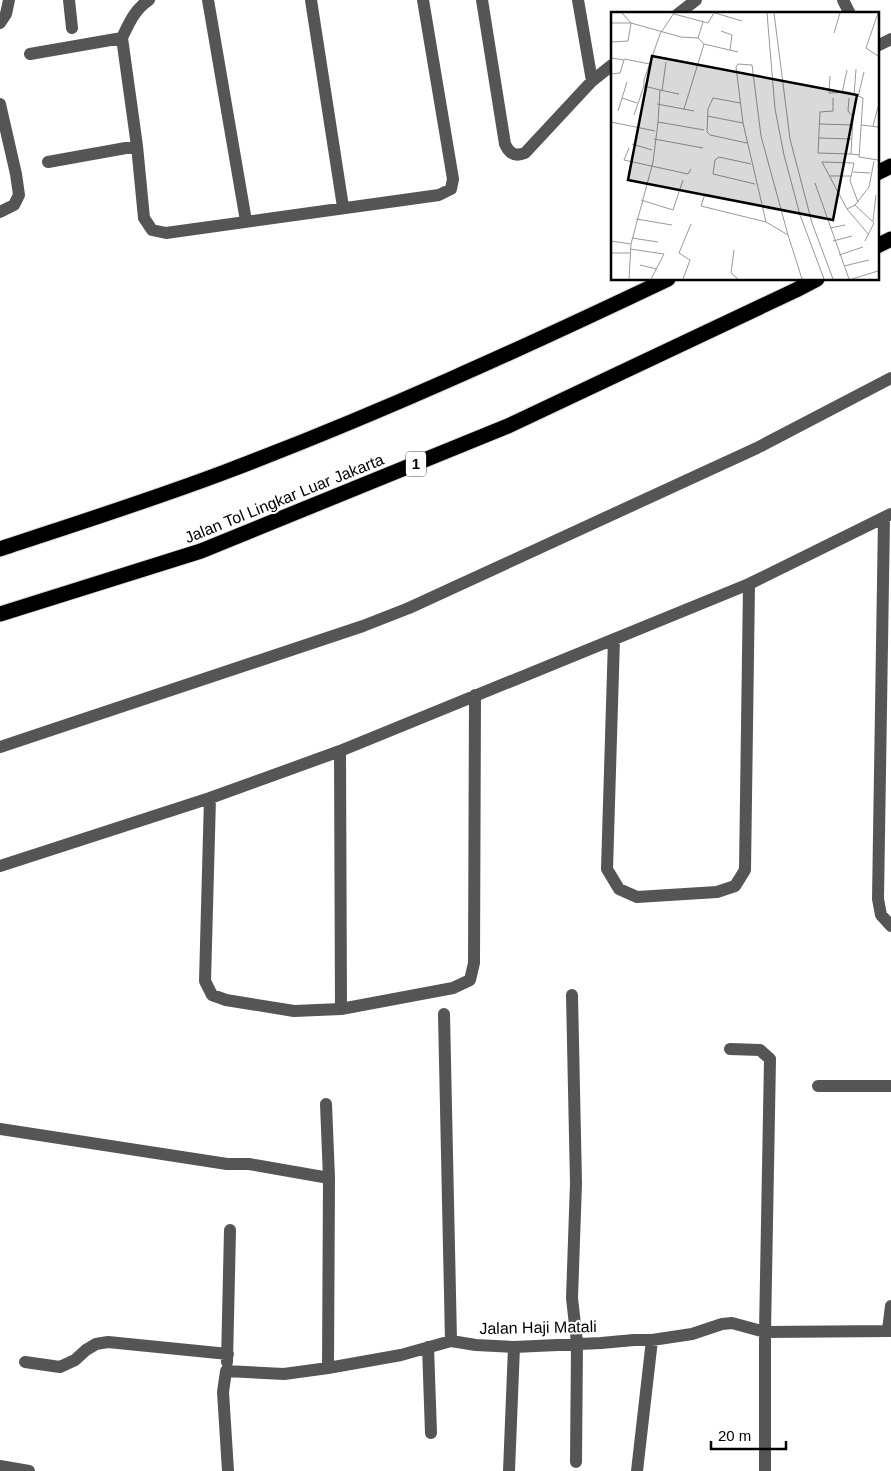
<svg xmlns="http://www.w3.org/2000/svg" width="891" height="1471" viewBox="0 0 891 1471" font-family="Arial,sans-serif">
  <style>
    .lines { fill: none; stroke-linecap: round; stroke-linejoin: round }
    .highway-casing { stroke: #dbdbdb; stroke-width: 17 }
    .minor { stroke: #555; stroke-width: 12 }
    .highway { stroke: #000; stroke-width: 15 }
    .labels { text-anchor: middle; stroke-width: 4; stroke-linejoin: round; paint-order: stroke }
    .shield { fill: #fff; stroke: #4c4c4c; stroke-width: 1 }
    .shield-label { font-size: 15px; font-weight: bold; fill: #000 }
    .street-label { font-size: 16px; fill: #000; stroke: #fff }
    .inset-road { fill: none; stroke: #999; stroke-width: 1 }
    .view { fill: #000; fill-opacity: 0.15; stroke: #000; stroke-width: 2.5 }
    .inset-edge { fill: none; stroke: #000; stroke-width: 2.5 }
  </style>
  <rect width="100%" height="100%" fill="#fff"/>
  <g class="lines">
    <g class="highway-casing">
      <path id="highway" d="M877,173L891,166
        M877,246L891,239
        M0,549C75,524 151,500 225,472C376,415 523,348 668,279
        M0,614L201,551L508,426L796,290L817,279"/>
    </g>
    <path class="minor" d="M69,0L72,28
      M208,0L246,221
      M311,0L343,207
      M482,0L505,144C509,153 515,157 525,153L592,81L612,65
      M578,0L592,81
      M843,0L850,14
      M678,14L696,0
      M0,23L6,14L9,0
      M122,38L137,146
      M877,46L891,39
      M30,54L122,38C129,23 135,9 149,0
      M0,104L16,174L19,195L14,205L0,212
      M48,162L137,146L144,218L152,230L166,233L439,195L451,189L453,179L423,0
      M884,518L878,899L881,915L891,926
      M614,639L607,869L619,889L637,897L717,892L735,886L745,870L749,584
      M0,747L363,626L409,608L757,448L891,378
      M340,751L341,1009
      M210,798L205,981L212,995L226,1000L294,1011L341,1009L453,988L470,980L474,963L475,695
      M0,866L210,798L340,751L749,584L891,514
      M572,995L576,1183L572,1298L577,1343L576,1462
      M444,1014L451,1341
      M730,1049L760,1050L770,1059L765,1332V1471
      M818,1086H891
      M326,1104L329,1178L328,1368
      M0,1129L227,1164H249L329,1178
      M888,1330L891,1306
      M428,1347L431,1433
      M25,1362L60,1367L75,1360L86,1350L96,1344L108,1342L228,1354
      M227,1362L230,1230
      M0,1466L29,1471
      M228,1471L223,1392L226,1371L284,1374L328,1368L401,1355L451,1341L476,1345L514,1347L601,1343L634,1340H652L692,1334L722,1324L732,1323L765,1332L891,1331
      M509,1471L514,1347
      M637,1471L652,1340"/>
    <use href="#highway" class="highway"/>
  </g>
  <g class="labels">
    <rect class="shield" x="406" y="451.5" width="20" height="25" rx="4"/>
    <g class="shield-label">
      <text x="416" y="469">1</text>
    </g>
    <g class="street-label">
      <text transform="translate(284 498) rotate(-22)" y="6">Jalan Tol Lingkar Luar Jakarta</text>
      <text transform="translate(538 1327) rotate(-1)" y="6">Jalan Haji Matali</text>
    </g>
  </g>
  <g transform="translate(611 12)">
    <rect width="268" height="268" fill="#fff"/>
    <path class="inset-road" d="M11,1L20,11L70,25L87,26L92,10M104,1L131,9M156,1L164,97L173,143L189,203L213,267M163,1L179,127L201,211L222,267M267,1L255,36L267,44M63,2L97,11L103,1M0,11H20L17,29L0,30M110,19L121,23L119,38M223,21L229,1M93,32L127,40M0,46L13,48L9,61L0,62M13,47L39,52M219,64L218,81L237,80L252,86L248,145L267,148M49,78L68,82M51,79L55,50M231,81L236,58M243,83L245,57M247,85L253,60M11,86L26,91M222,86V99L209,100L207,141L240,142M238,86L237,99L242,105L240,142L248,143M129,91L102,86L97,97L96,120L99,123L136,131M46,92L83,99M73,97L93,32L87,26M7,99L16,70M23,103L33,74M96,104L132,111M0,110L44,119M47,110L93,118M208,112L242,113M250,113L267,115M262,114L267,95M208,126L241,127M43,127L92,136M21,132L41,138M18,136L13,148L77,162L80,157M140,152L108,145L104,148L102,162L144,172M242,160L259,161M219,164H240M204,171L238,267M30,188L62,198L72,168M247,190L239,169L243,151L211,150L236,197L258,223M150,193L94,182L90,194L155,210M244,193L263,211L254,229M236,197L244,193L258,175L263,149M25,207L61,213M262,209L265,183M219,216L234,213M177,223L150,124L141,53L127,52L125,55L132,111L155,210L177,223L191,267M21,226L47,230M0,229L20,232M222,229L241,224M19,237L53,242L40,267M123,238L120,261L127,267M0,241H19M228,243L252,235M29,253L46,257M233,254L258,248M18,267L20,232L42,150L47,110L49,78L33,74V68L49,22L63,1M72,267L79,248L68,241L80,212M241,267L267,259"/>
    <path class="view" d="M41,44L246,83L222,208L17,168Z"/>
    <rect width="268" height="268" class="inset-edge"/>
  </g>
  <path d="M711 1441v8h75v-8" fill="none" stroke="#000000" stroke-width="2.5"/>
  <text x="718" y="1441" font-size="15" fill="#000000" stroke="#ffffff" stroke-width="4" paint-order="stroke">20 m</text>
</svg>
